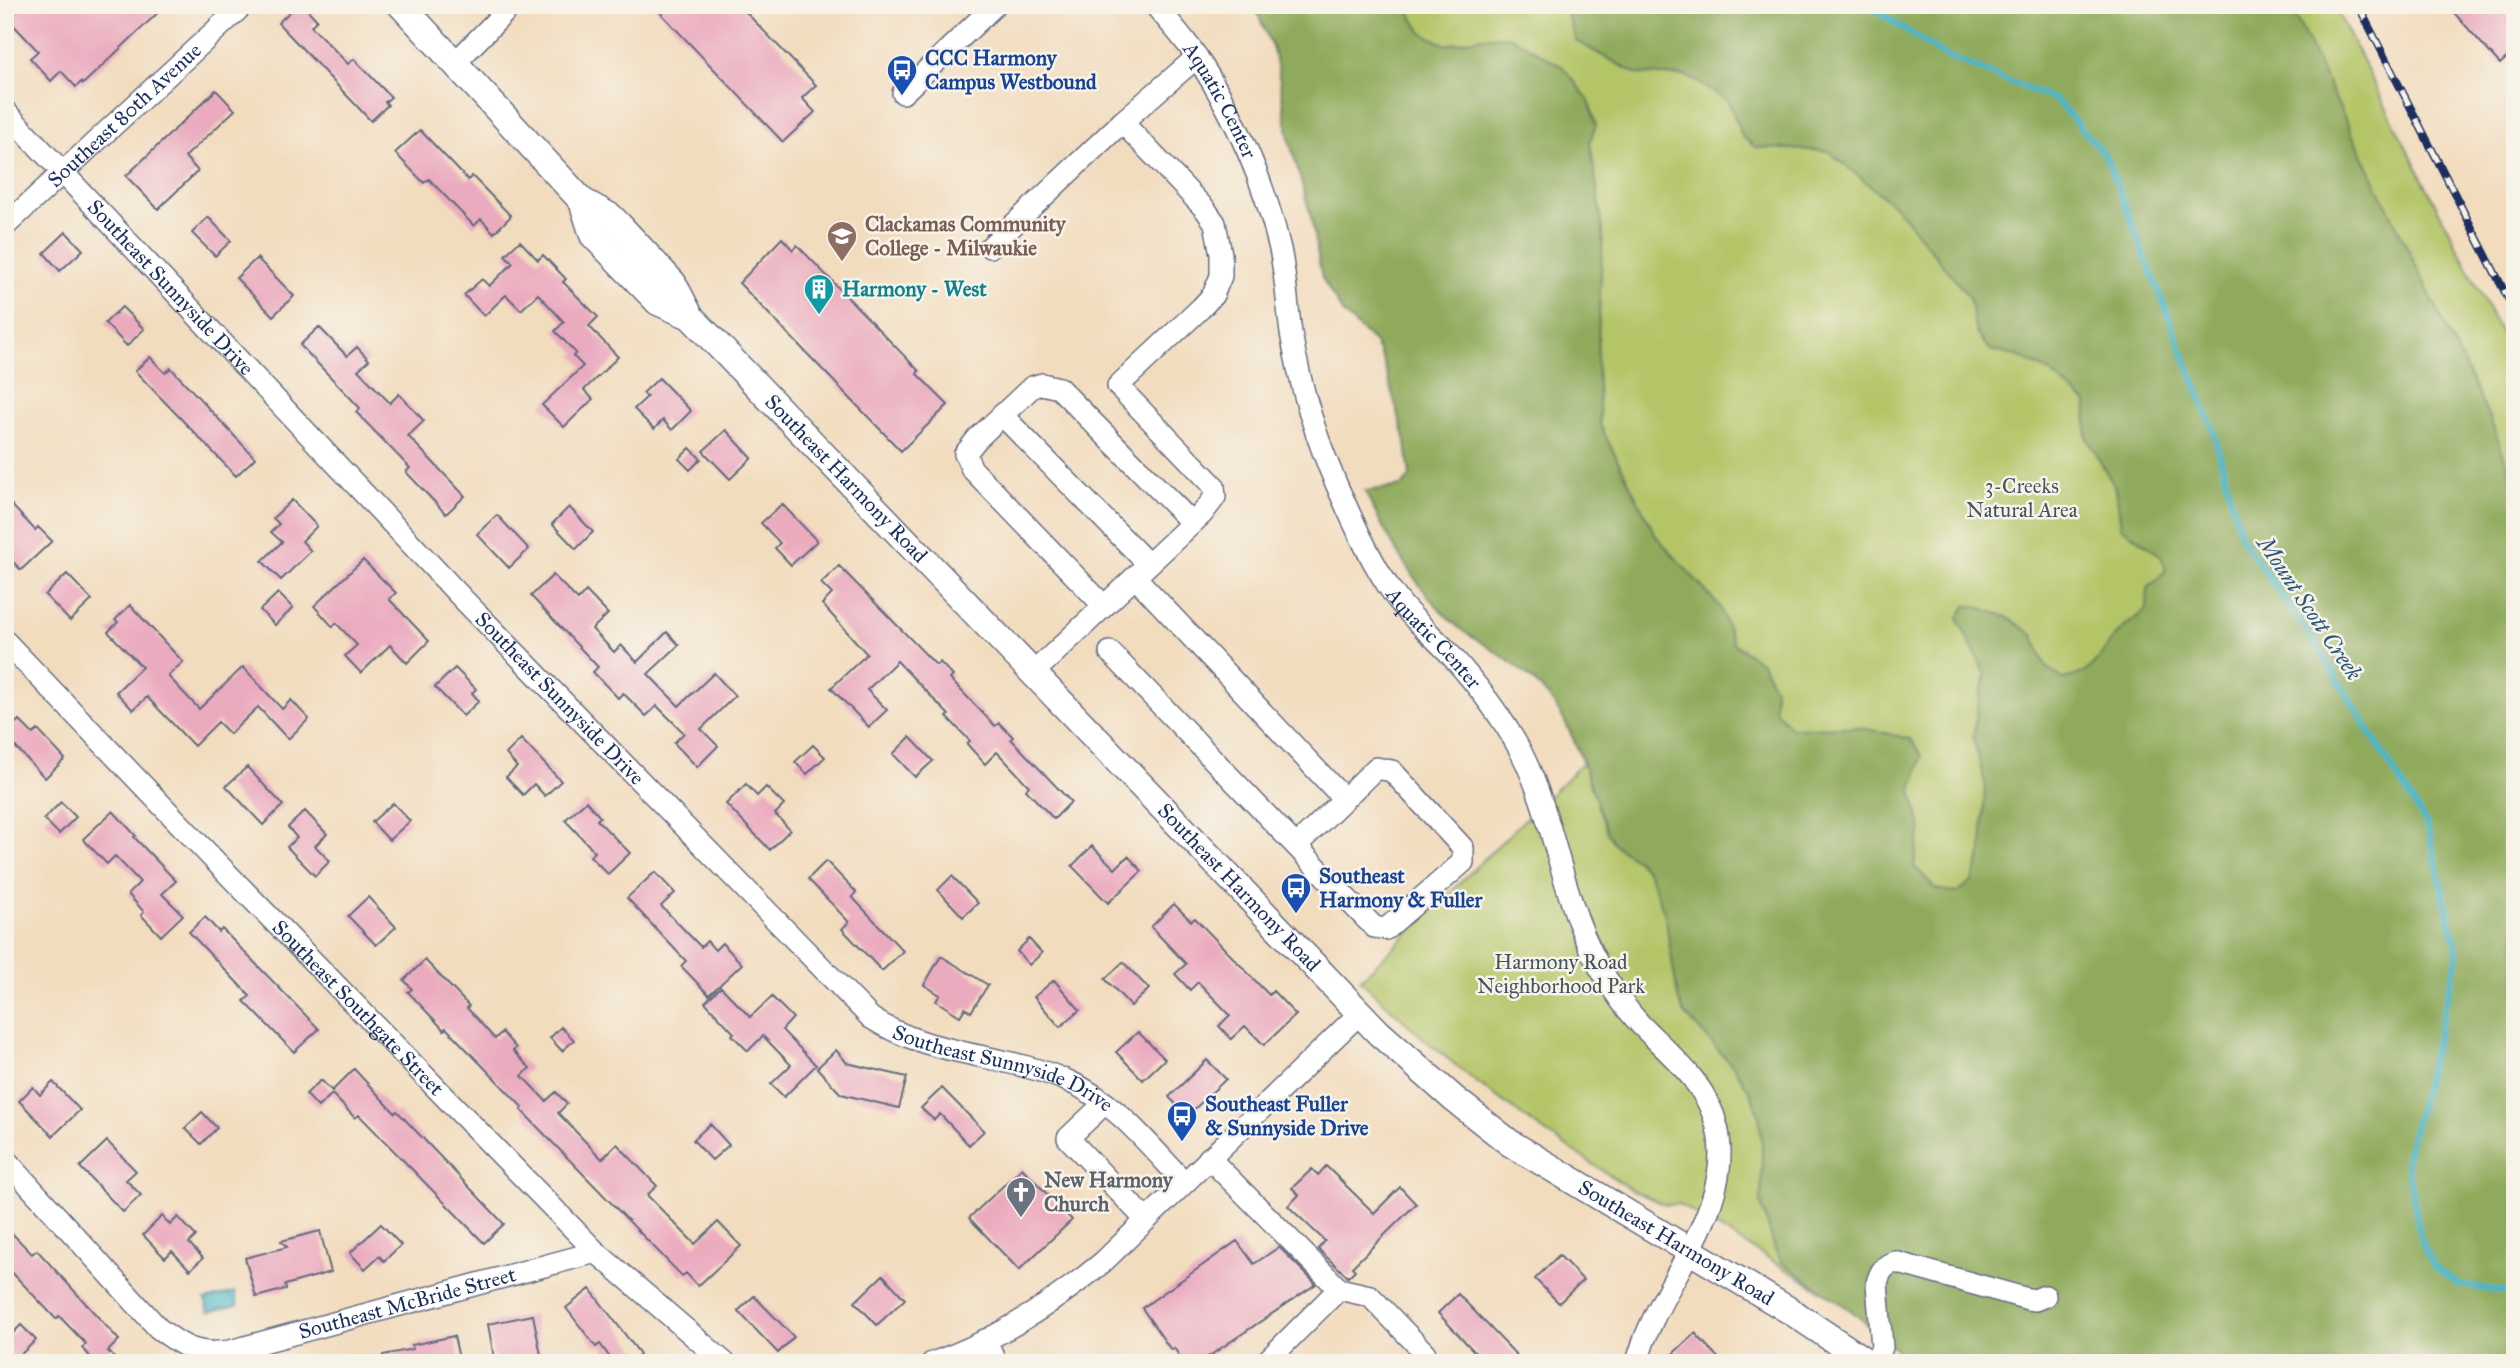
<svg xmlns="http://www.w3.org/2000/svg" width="2520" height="1368" viewBox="0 0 2520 1368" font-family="'IM FELL Great Primer',serif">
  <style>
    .green { fill: #b4c568; stroke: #687a63; stroke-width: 2 }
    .forest { fill: #8faa5c; stroke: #556c5d; stroke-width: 2 }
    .water { fill: #4ab6c7; stroke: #327292; stroke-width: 2 }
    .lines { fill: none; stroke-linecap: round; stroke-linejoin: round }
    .stream { stroke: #4ab6c7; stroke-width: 6 }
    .building { fill: #ebabbf }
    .minor-casing { stroke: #666c80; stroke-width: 24 }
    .major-casing { stroke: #666c80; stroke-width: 29 }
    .minor { stroke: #fff; stroke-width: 21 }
    .major { stroke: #fff; stroke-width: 26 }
    .rail-casing { stroke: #1b2f5e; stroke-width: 8 }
    .rail { stroke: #f7f3e8; stroke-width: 5; stroke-dasharray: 16; stroke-linecap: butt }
    .labels { text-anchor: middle; stroke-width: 5; stroke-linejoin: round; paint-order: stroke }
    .transit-label { font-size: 21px; font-weight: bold; fill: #164399; stroke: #f7f3e8; text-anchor: start }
    .street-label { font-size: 21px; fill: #1b2f5e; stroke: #f7f3e8 }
    .education-label { font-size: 21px; font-weight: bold; fill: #785e54; stroke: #f7f3e8; text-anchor: start }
    .culture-label { font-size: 21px; font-weight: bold; fill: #0d838f; stroke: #f7f3e8; text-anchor: start }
    .park-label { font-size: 21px; fill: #415460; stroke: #f7f3e8 }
    .worship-label { font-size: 21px; font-weight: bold; fill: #5b616d; stroke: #f7f3e8; text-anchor: start }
    .water-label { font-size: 23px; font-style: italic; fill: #29587e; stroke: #f7f3e8 }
  </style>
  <rect width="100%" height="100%" fill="#f7f3e8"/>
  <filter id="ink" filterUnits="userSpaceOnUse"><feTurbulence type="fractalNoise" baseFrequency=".0143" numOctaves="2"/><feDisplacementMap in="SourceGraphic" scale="14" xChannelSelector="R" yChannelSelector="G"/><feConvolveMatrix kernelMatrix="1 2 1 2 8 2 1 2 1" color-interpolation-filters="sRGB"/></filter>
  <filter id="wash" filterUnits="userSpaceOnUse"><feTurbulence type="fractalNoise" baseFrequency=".00686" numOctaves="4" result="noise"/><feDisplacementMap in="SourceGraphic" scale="28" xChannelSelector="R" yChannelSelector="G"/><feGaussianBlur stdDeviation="1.57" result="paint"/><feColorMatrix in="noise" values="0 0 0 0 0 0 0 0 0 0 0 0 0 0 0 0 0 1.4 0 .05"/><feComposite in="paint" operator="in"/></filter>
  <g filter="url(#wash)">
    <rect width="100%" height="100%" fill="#f2dcbe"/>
    <path class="green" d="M1260,5H2334L2506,343L2515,366V1363L1853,1310L1679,1204L1665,1205L1632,1190L1552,1137L1475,1081L1425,1040L1360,980L1598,748L1403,366Z"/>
    <path class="forest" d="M1254,5H1408V10L1422,33L1446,45L1483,37L1509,36L1563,67L1589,101L1596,125L1590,141L1603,230L1597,363L1600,425L1656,536L1720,607L1733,643L1762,663L1775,689V710L1791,728L1859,727L1910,739L1922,756L1912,790L1921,828L1914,866L1936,889L1957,893L1972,881L1982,851L1985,783L1973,738L1979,699L1986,675L1958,619L1966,606H1976L2007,617L2033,635L2046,667L2063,679C2094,673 2096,661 2113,639C2122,627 2136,618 2147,609L2148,588L2166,570L2161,556L2121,527L2116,489L2086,436L2087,403L2048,371L2020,357L1990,350L1976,333L1969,297L1897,208L1828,151L1755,147L1742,136L1728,101L1687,76L1636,74L1576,41L1564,5H2290L2491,421L2515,486V1363H1911L1853,1312L1782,1262L1776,1252L1761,1203L1762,1147L1759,1116L1750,1092L1734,1067L1684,1013L1678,998L1665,915L1649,873L1638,861L1615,845L1607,832C1593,795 1577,735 1554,704C1538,681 1513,663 1490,648C1480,641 1467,635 1458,627C1416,590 1389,541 1365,491L1402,486L1410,477L1406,442L1383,360L1375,343L1343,313L1322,278L1310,213L1289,139L1278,69L1272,47Z"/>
    <path class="water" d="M235,1292L238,1305L209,1312L205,1300Z"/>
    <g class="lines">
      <path class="stream" d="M1868,5L1944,55L2056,100L2105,155L2213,429L2241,538L2316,644L2427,825L2458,955L2406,1159L2421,1240L2433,1265L2459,1285L2515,1293"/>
    </g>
    <g id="blocks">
      <path class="building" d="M5,5H166L83,84L81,82L76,87L61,71L51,81L30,58L38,51L5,16Z
        M297,5H303L317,20L311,26L348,64L354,59L391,97L385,102L388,105L371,121L278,23Z
        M653,5H739L816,85L802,98L815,112L783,142Z
        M2447,5H2515V50L2500,64Z
        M216,90L235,110L185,157L198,171L158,209L126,176Z
        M420,130L468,180L472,176L511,216L494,233L481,219L474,226L429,179L424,183L395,153Z
        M208,217L231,241L215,256L192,233Z
        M66,232L83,250L60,271L44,253Z
        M782,238L793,250L797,245L919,371L917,374L948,405L901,451L739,283Z
        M520,241L538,260L543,255L566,279L563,282L598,317L589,326L618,357L584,390L593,399L564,427L542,405L583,366L573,356L576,353L555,331L564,322L538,294L521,310L506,295L484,316L464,295L482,279L489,286L513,263L505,255Z
        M257,258L294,296L273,316L236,278Z
        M122,307L144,329L127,346L105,323Z
        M319,327L347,356L357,347L369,360L358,370L390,403L399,394L424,421L408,436L465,496L446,514L406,472L410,468L356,412L360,408L300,345Z
        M150,357L165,373L171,368L255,458L236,476L135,371Z
        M659,378L691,411L672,430L663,420L654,429L634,409L647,397L643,393Z
        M726,430L752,458L730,479L703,451Z
        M690,448L701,459L690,470L679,459Z
        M5,498L35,530L38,527L52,541L21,570L5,554Z
        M292,500L317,526L302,541L311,551L281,580L262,561L282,542L271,532L279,524L273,518Z
        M782,504L817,541L791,565L775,548L780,543L761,523Z
        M569,507L593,532L576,549L552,524Z
        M497,515L529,549L509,568L477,534Z
        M363,560L396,593L389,599L429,641L407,663L390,645L361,673L345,656L357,645L336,623L333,627L314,606Z
        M839,566L936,665L940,662L953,676L950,679L995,726L999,723L1013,737L1011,739L1071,802L1054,819L1026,790L1029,786L997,752L985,764L967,744L970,741L947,717L949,715L897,661L867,690L887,710L869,727L831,688L867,654L822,604L832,594L821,583Z
        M67,574L92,600L70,621L45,595Z
        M553,575L578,600L586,591L608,614L592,629L614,652L621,645L637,662L667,632L679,645L648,674L679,706L714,673L735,696L701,729L718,746L697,767L674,743L684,733L657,706L646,716L623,693L618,698L593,672L598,667L531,596Z
        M278,593L293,608L275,625L260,610Z
        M130,605L183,662L168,676L199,709L243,667L282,709L291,700L309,719L288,739L258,707L230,734L218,722L194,746L147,697L133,710L116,692L142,667L108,632L118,622L115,620Z
        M455,668L476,689L472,693L479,701L463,716L435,687Z
        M19,720L33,734L38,730L65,759L45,778L5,736V733Z
        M910,737L933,761L915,777L893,754Z
        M521,739L561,781L545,796L534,784L523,795L506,777L517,767L506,754Z
        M813,745L825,757L807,774L795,762Z
        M247,767L283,805L263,825L226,786Z
        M746,784L757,796L766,787L784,805L775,814L790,830L770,850L726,804Z
        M586,801L600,817L597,820L630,853L608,874L590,856L595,852L565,820Z
        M61,802L76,817L59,834L44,819Z
        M393,803L410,821L389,840L372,822Z
        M113,811L136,836L134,837L176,881L162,894L183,915L161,936L141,915L144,912L128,894L140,882L115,856L107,864L83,839Z
        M305,811L327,834L315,846L330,861L315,876L287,847L297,838L288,827Z
        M1092,846L1115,869L1128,856L1142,871L1108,903L1072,866Z
        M826,861L856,892L852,897L903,951L882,971L842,929L849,922L808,879Z
        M655,872L675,893L661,906L701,947L707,941L715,950L722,943L742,964L709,995L681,966L686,961L627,898Z
        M952,876L978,903L963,917L938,890Z
        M368,897L396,927L376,945L348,916Z
        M1174,904L1191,921L1195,918L1269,995L1273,991L1296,1015L1264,1045L1245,1026L1231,1039L1219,1026L1230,1015L1198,982L1190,990L1175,974L1186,964L1151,927Z
        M205,917L219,932L222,929L319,1029L294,1052L244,1001L250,996L189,932Z
        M1029,939L1042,953L1029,965L1017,951Z
        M941,956L988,985L971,1012L965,1008L960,1016L936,1001L940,995L924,985Z
        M425,960L469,1006L467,1008L495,1039L502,1032L516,1048L513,1051L530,1068L522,1076L546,1101L556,1092L567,1104L558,1113L602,1159L617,1144L657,1186L647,1195L695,1244L718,1222L741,1246L698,1286L686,1273L682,1276L521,1110L523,1108L446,1028L444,1030L408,992L412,989L404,980Z
        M1123,962L1149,989L1131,1006L1105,979Z
        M1054,980L1080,1010L1060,1027L1034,997Z
        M721,987L750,1017L772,997L793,1018L782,1030L816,1065L784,1097L771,1084L791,1065L763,1036L748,1051L732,1035L734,1033L705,1002Z
        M561,1027L574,1040L562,1051L550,1038Z
        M1138,1032L1165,1059L1143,1080L1116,1052Z
        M836,1050L847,1063L907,1077L899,1108L841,1094L817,1068Z
        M1207,1060L1226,1079L1187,1116L1169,1097Z
        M354,1069L395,1113L397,1111L504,1224L484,1243L359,1115L355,1118L332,1094L318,1107L306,1094L321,1080L332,1091Z
        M53,1082L80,1110L53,1136L19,1101L33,1087L40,1095Z
        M942,1088L984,1131L969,1145L940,1114L934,1120L921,1108Z
        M202,1112L217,1128L201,1144L185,1128Z
        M710,1124L729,1145L712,1160L693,1140Z
        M107,1141L136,1171L126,1180L141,1195L123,1212L80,1167Z
        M1326,1166L1374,1213L1400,1187L1416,1204L1352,1267L1355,1270L1348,1277L1318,1249L1325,1241L1288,1206L1299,1195L1292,1188L1312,1169L1318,1175Z
        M1022,1168L1072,1220L1019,1270L969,1218Z
        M162,1216L170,1225L178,1217L196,1236L189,1243L203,1258L190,1270L172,1251L165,1258L143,1235Z
        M381,1224L401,1245L384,1261L379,1256L365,1269L350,1253Z
        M5,1226L32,1254L37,1250L119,1340L108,1351L119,1363H96L82,1348L86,1344L59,1316L56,1319L5,1265Z
        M320,1231L331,1272L285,1285L286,1289L256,1297L245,1258L287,1247L281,1241Z
        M1237,1241L1254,1264L1279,1247L1316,1284L1199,1363H1184L1174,1348L1171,1350L1142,1308Z
        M1559,1255L1583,1280L1559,1303L1535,1279Z
        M883,1275L905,1299L877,1325L855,1302Z
        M590,1289L640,1354L630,1363H614L600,1344L596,1347L566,1308Z
        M1458,1294L1524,1363H1485L1438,1313Z
        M754,1296L794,1337L778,1353L738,1311Z
        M533,1315L541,1355L519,1359V1363H495L488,1324Z
        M21,1325L36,1340L15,1360L5,1349V1341Z
        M1695,1333L1723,1363H1663Z
        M454,1336L460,1363H384L383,1355L413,1349L412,1345Z"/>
    </g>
  </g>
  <g filter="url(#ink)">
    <use href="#blocks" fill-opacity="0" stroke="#666c80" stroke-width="2"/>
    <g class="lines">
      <g class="minor-casing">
        <g id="minor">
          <path id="s1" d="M1155,5C1170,23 1186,40 1198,59C1237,119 1264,180 1280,249C1286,277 1287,305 1291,333C1300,385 1316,439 1338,488C1354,524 1372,564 1395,596C1410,617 1431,634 1448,652C1475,682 1502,716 1521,752C1558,824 1562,912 1608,981C1617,996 1628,1011 1640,1024C1670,1055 1707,1083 1717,1127C1737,1210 1655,1287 1637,1363"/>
          <path d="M454,64L506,11L500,5"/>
          <path d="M903,93L995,5"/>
          <path id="s2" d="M5,111L462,598L871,1018C931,1057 1004,1053 1068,1081C1115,1101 1150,1146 1184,1182"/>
          <path id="s3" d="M5,226L243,5"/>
          <path d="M990,247L1122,122L1197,57"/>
          <path d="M1002,415L1148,564"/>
          <path d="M1135,577L1344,799"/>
          <path d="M1104,606L972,469L965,454L977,439L1032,387L1042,384L1059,388L1192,523"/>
          <path id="s4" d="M5,641L218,864L596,1252L725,1363"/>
          <path d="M1110,652L1374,927L1386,929L1463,862V848L1392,771L1376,768L1297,845"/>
          <path d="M1032,674L1202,514L1215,497L1214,486L1118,386L1201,308L1213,295L1221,276V254L1215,223L1205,209L1122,122"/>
          <path d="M1105,1103L1068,1138L1146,1220"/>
          <path d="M1209,1158L1339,1289L1370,1296L1425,1353L1426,1363"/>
          <path id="s5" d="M5,1159L158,1328C183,1347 197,1356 230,1351L596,1252"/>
          <path d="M985,1340L997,1363"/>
          <path d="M932,1363C994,1342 1052,1304 1103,1262L1360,1013"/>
          <path d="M1265,1363L1339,1289"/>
          <path d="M1876,1363L1882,1347L1877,1283C1880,1272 1884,1265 1895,1262L2028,1299L2035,1300L2045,1296"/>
        </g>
      </g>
      <g class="major-casing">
        <g id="major">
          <path id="s6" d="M401,5L582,201L611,217L619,225L673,283L690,316L1379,1033L1454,1099L1510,1143L1792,1312L1868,1363"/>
          <path d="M582,201L593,235L658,302L690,316"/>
        </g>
      </g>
      <use href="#minor" class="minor"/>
      <use href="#major" class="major"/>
      <g class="rail-casing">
        <path id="rail" d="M2358,5L2515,312"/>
      </g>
      <use href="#rail" class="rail"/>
    </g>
  </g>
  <defs>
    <g id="bus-pin" transform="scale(1.575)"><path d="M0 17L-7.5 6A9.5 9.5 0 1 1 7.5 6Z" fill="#1a4fb4" stroke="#f7f3e8"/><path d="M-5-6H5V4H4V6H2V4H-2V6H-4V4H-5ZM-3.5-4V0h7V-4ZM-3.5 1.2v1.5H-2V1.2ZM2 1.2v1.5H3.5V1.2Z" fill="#fff"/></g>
    <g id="university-pin" transform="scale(1.575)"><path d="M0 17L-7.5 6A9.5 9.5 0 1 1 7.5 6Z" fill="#8d6e63" stroke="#f7f3e8"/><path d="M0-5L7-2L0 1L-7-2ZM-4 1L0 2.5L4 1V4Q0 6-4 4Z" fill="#fff"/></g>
    <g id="building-pin" transform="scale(1.575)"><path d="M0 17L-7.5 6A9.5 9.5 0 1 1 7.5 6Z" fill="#0f9aa8" stroke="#f7f3e8"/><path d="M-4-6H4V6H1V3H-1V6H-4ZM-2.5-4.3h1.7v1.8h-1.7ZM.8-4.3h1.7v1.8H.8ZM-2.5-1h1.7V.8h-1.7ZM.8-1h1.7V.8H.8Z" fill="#fff"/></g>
    <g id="church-pin" transform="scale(1.575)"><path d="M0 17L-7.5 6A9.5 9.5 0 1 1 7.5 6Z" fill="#6b7280" stroke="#f7f3e8"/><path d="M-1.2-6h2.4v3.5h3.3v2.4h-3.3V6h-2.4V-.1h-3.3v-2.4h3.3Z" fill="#fff"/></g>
  </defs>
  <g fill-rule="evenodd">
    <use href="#bus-pin" x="902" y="70"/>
    <use href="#university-pin" x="842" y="236"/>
    <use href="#building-pin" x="819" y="289"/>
    <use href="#bus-pin" x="1296" y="888"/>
    <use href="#bus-pin" x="1182" y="1116"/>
    <use href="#church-pin" x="1021" y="1192"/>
  </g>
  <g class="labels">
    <g class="transit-label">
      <text x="925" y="65">CCC Harmony<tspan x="925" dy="24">Campus Westbound</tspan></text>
      <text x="1319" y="883">Southeast<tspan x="1319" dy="24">Harmony &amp; Fuller</tspan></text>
      <text x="1205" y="1111">Southeast Fuller<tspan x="1205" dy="24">&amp; Sunnyside Drive</tspan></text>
    </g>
    <g class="street-label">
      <text dy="7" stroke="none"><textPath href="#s1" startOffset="116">Aquatic Center</textPath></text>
      <text dy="7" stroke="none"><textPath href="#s3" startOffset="163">Southeast 80th Avenue</textPath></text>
      <text dy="7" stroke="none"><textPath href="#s2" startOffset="242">Southeast Sunnyside Drive</textPath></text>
      <text dy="7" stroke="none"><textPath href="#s6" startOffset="653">Southeast Harmony Road</textPath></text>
      <text dy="7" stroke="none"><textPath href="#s1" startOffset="704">Aquatic Center</textPath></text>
      <text dy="7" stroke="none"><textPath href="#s2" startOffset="808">Southeast Sunnyside Drive</textPath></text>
      <text dy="7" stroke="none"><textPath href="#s6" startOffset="1220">Southeast Harmony Road</textPath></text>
      <text dy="7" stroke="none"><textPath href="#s4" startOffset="509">Southeast Southgate Street</textPath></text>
      <text dy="7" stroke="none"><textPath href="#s2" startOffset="1396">Southeast Sunnyside Drive</textPath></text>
      <text dy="7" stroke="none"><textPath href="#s6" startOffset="1787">Southeast Harmony Road</textPath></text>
      <text dy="7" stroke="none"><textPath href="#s5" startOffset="490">Southeast McBride Street</textPath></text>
    </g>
    <g class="education-label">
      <text x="865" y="231">Clackamas Community<tspan x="865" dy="24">College - Milwaukie</tspan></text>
    </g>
    <g class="culture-label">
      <text x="842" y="296">Harmony - West</text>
    </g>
    <g class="park-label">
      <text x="2022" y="493">3-Creeks<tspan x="2022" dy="24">Natural Area</tspan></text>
      <text x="1561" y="969">Harmony Road<tspan x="1561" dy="24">Neighborhood Park</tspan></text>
    </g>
    <g class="worship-label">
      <text x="1044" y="1187">New Harmony<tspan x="1044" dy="24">Church</tspan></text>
    </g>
    <g class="water-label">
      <text transform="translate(2310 608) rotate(56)" y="8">Mount Scott Creek</text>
    </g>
  </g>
  <rect width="2520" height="1368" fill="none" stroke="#f7f3e8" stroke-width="28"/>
</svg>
